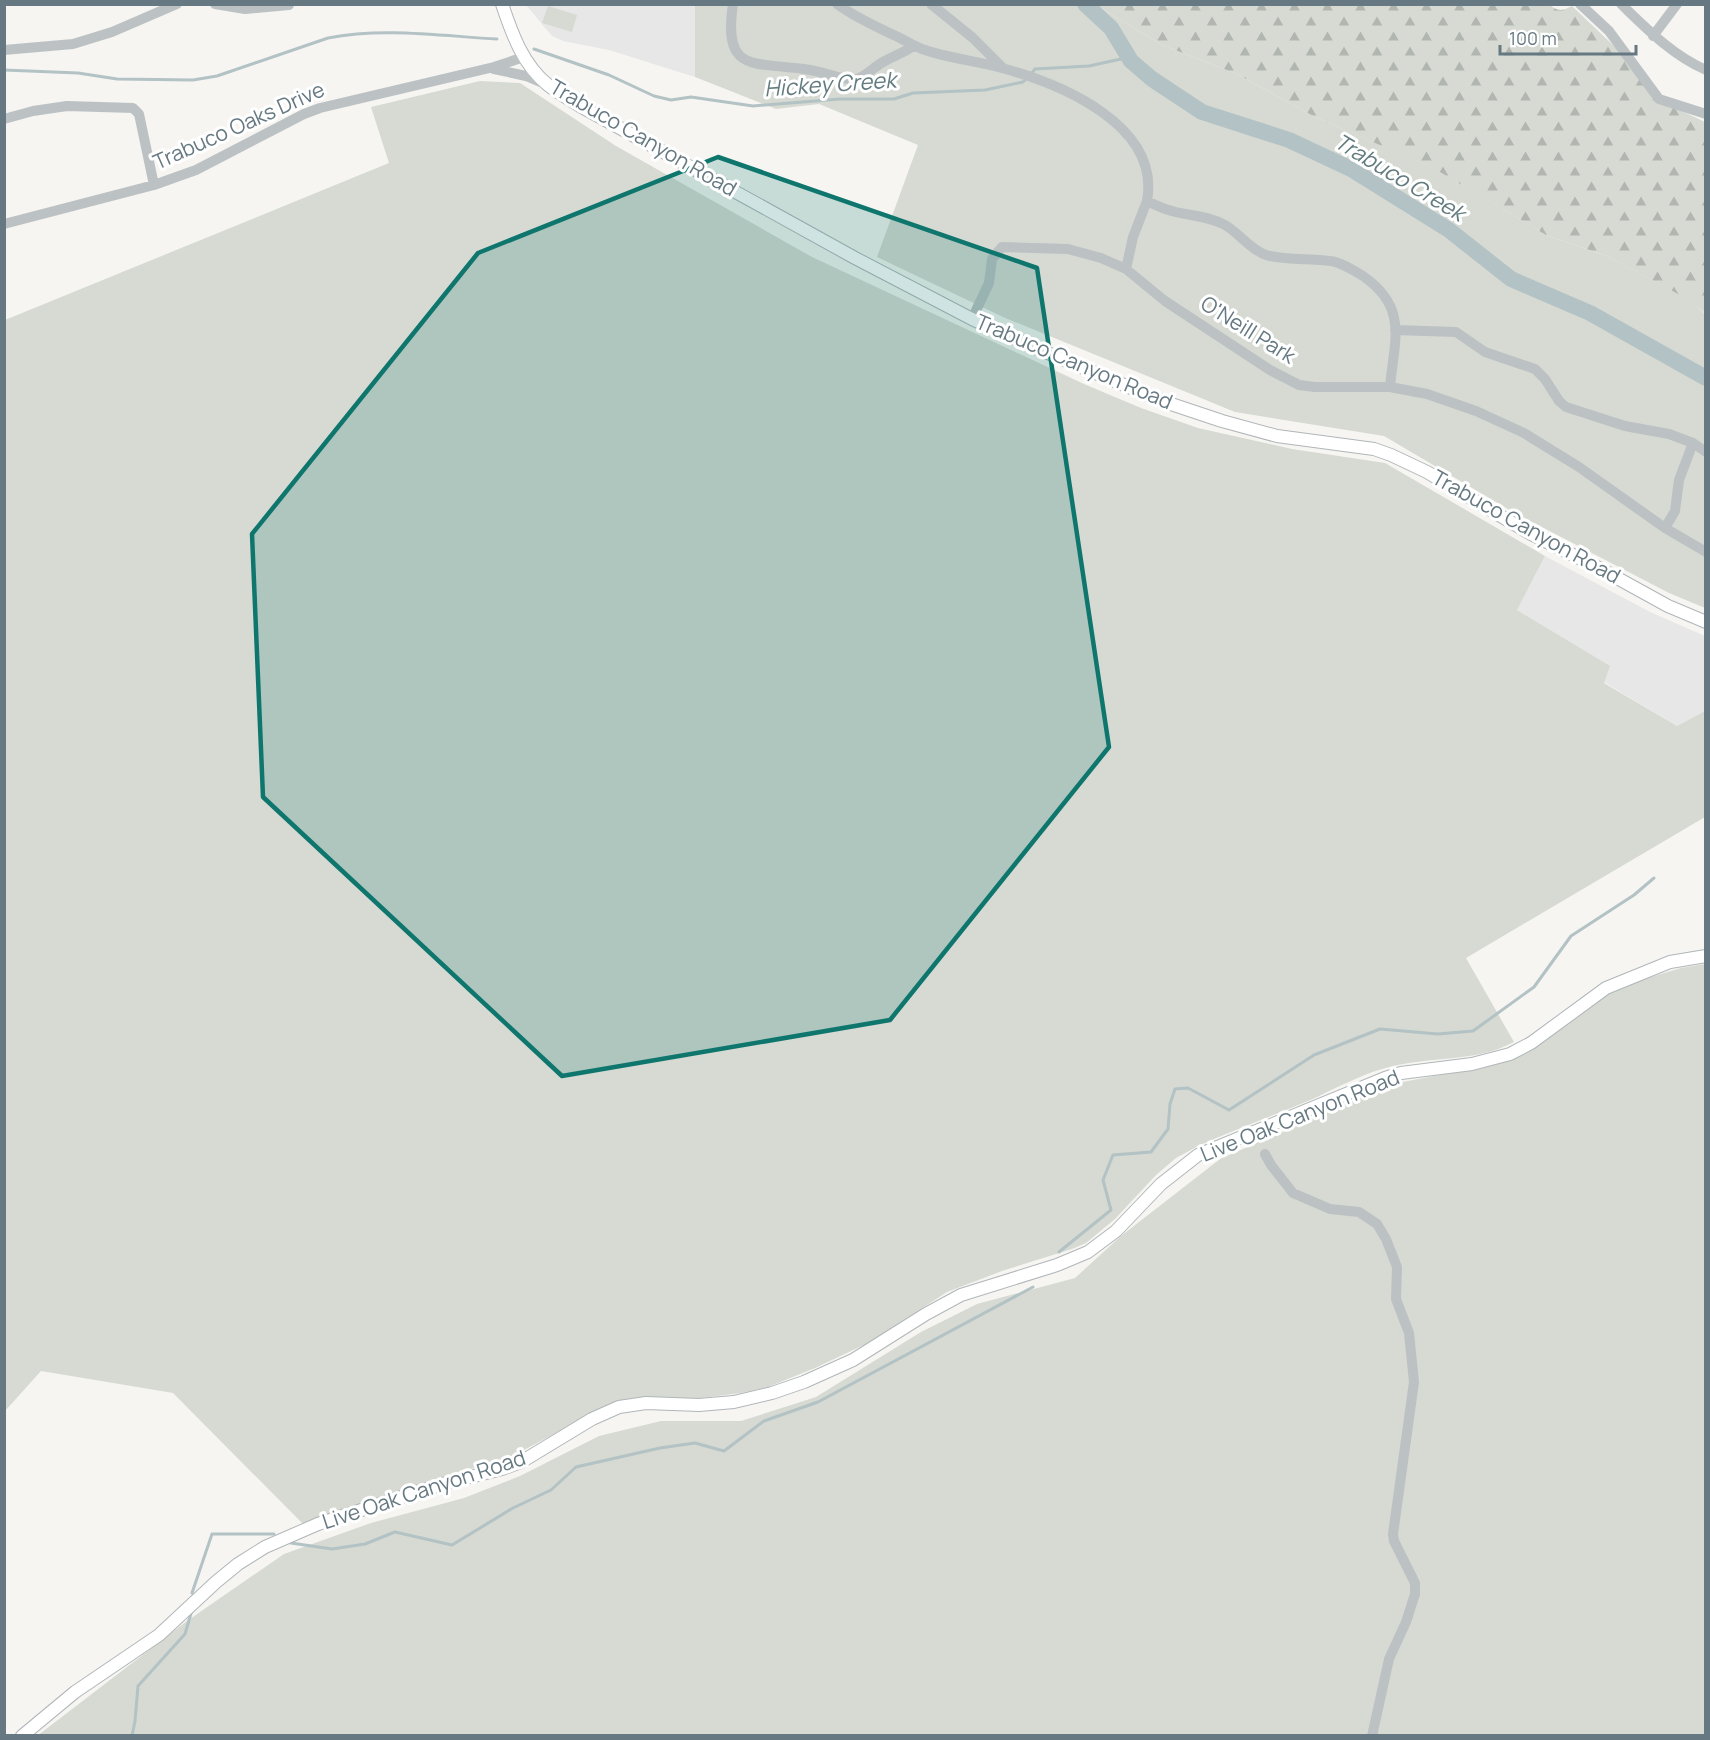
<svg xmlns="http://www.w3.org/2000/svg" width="1710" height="1740" viewBox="0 0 1710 1740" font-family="Manrope,sans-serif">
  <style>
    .built { fill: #e6e7e6 }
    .grass { fill: #d6dad2 }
    .forest { fill: url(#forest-firs) }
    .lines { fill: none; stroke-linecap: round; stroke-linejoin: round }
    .stream { stroke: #b3c2c4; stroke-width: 3 }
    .river { stroke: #b3c2c4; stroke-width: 16 }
    .major-casing { stroke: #b0b6b9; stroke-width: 14 }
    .minor { stroke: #bcc2c4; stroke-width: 10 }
    .major { stroke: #fff; stroke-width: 12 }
    .marked { fill: #0f766e; fill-opacity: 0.2; stroke: #0f766e; stroke-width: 4.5; stroke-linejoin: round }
    .labels { text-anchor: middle; stroke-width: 6; stroke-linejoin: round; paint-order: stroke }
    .street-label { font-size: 21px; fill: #667982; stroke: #fff }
    .water-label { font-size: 22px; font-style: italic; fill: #627b7f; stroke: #fff }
  </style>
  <defs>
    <pattern id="forest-firs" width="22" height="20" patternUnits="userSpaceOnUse" patternTransform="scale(1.5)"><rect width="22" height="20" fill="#d6dad2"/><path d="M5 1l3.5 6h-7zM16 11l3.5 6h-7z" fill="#b1b6b0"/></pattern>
  </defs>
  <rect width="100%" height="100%" fill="#f6f5f2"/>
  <path class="built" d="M526,5H695V77L609,50L563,41L552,36Z
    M1545,556L1650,612L1705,636V711L1677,726L1604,682L1609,666L1517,610Z"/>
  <path class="grass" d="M695,5H1096L1162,45L1237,74L1315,117L1436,169L1546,235L1607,256L1692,301L1705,314V608L1669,593L1513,512L1384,436L1235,412L1003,317L877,257L918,145L819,104L776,109L695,77Z
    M548,6L577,15L572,32L542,23Z
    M480,81L520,83L616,146L812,257L1084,384L1141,408L1198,428L1292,449L1385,463L1545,556L1517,610L1610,666L1604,683L1677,726L1705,711V817L1466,958L1514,1042C1474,1063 1430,1056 1389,1067C1361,1074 1335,1089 1308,1101C1272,1116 1234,1130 1198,1146L1176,1158L1156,1175L1115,1219L1086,1243L1072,1249L1002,1271L947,1292L868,1343L815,1368L768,1387L741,1393L597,1411L507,1459L431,1480L304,1525L173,1393L41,1371L5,1411V320L389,163L371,107Z
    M1705,964V1735L37,1736L187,1621L284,1554L371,1523L464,1498L520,1476L599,1436L661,1421H741L816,1397L921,1332L977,1304L1075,1278L1121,1236L1220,1159L1392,1084L1487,1066L1543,1042L1603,995L1621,986L1681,968Z"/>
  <path class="forest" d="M1549,4C1557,12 1563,11 1572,6L1613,45L1671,106L1705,122V313L1691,301L1607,256L1546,235L1435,169L1315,117L1237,74L1162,45L1096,5Z"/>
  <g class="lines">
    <path class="stream" d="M534,49L609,75L654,96L671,100L691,97L753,106L840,99H894L913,93L985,90L1023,82L1027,78
      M4,70L78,73L117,79L193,80L217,76L328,38C383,27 442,36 497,39
      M1032,73L1035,69L1089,66L1121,59L1131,61
      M1059,1252L1111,1210L1103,1180L1113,1155L1151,1152L1168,1129L1170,1104L1175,1089L1188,1088L1229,1110L1314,1055L1380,1029L1438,1034L1473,1031L1534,987L1571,936L1634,895L1654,878
      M291,1543L332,1549L365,1544L395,1532L452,1545L513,1508L551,1490L576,1467L660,1448L695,1443L724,1451L764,1421L818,1402L1033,1287
      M192,1593L212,1534H274
      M132,1736L135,1721L138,1686L185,1634L192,1610"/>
    <path class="river" d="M1085,4L1111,28L1131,61L1152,79L1202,112L1289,140L1351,169L1449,230L1511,279L1590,313L1706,378"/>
    <g class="major-casing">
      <path id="major" d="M502,4C512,34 523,65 548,85C558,93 569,99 580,106L855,258L972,319L1036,348L1162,401L1222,421L1277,436L1374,449L1391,455L1427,472L1531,534L1599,568L1668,606L1706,622
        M22,1736L75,1692L159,1635L216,1582L238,1564L265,1547L318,1524L442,1484L502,1469L521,1462L592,1419L619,1407L646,1403L699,1405L734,1402L772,1393L804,1382L853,1360L926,1314L961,1295L1057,1265L1088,1252L1116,1231L1161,1184L1198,1155L1385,1078L1401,1073L1472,1064L1510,1054L1531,1043L1606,988L1670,962L1706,956"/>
    </g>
    <path class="minor" d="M215,4L245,9L289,5
      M733,4C723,72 751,62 804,69C821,71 837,78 854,80C866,77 872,68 883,62C893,56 904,53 913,46
      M837,4C856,18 877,27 898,37C906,41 914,46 922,49C947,58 977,61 1002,68C1061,84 1161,125 1147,201C1155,205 1163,209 1172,211C1190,216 1209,216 1225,225C1239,233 1251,250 1266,255C1287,261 1308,258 1330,261C1341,262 1353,270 1363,276C1409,308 1394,340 1390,387
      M931,4L973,38L1003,68
      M1580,4L1609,31L1659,99L1706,114
      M1621,4C1647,29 1672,55 1706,70
      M1653,36L1677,4
      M4,50L73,44L112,32L177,4
      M494,69L526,76L545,84
      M4,119L33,111L67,106L133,108L139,114L154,185
      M4,224L154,185L196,170L304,114L320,108L494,67L524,57
      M1126,269L1133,237L1147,201
      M972,319L989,283L992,259L1002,247L1068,249L1101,258L1126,269L1165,301L1270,370L1299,385L1315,387H1390L1427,394L1476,411L1524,433L1579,467L1665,528L1706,552
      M1395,330L1456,332L1485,352L1535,369L1545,379L1559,401L1566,407L1625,426L1669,434L1693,443L1706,452
      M1665,528L1675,511L1679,480L1693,443
      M1265,1154L1271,1165L1293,1193L1330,1209L1359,1212L1377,1224L1386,1239L1397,1267L1396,1299L1409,1333L1414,1382L1393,1534L1394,1541L1415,1583V1594L1406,1622L1389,1659L1372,1736"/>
    <use href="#major" class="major"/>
  </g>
  <path class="marked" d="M718,157L1037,268L1109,747L890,1020L562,1076L263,797L252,534L478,253Z"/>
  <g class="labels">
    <g class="street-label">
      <text transform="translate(239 126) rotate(-24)" y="7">Trabuco Oaks Drive</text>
      <text transform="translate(643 138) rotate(30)" y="7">Trabuco Canyon Road</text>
      <text transform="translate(1248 330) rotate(32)" y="7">O'Neill Park</text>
      <text transform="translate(1074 362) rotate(23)" y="7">Trabuco Canyon Road</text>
      <text transform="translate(1526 527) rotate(29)" y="7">Trabuco Canyon Road</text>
      <text transform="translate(1300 1116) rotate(-22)" y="7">Live Oak Canyon Road</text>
      <text transform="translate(424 1490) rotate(-18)" y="7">Live Oak Canyon Road</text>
    </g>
    <g class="water-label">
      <text transform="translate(830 84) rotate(-4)" y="8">Hickey Creek</text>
      <text transform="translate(1400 177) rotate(31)" y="8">Trabuco Creek</text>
    </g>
  </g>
  <rect width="1710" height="1740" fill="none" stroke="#667982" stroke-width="12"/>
  <path d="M1500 45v9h136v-9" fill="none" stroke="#667982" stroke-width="3"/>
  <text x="1509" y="45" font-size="18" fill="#667982" stroke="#ffffff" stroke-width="4.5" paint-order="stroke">100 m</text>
</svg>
